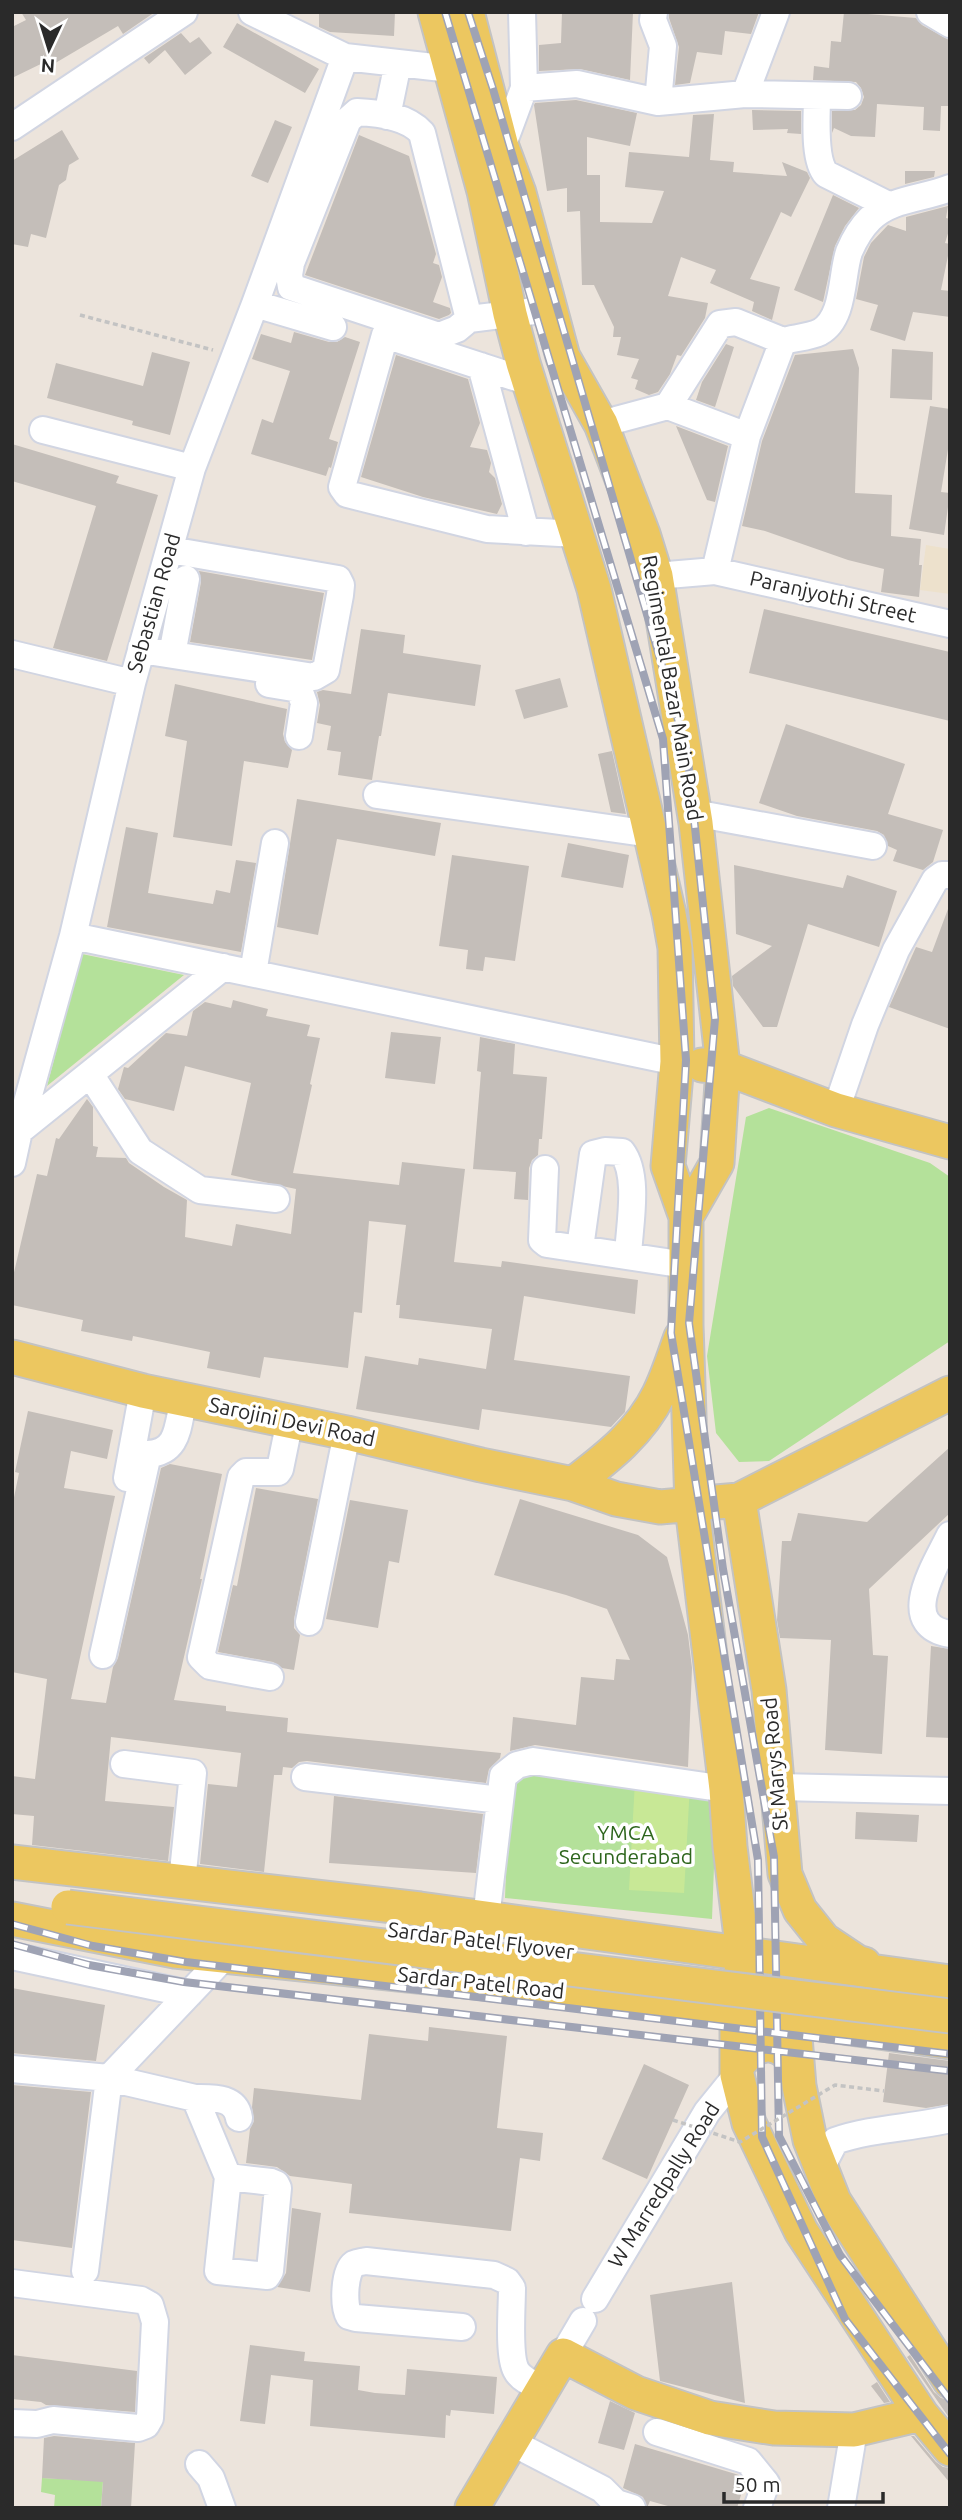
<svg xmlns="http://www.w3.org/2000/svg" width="962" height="2520" viewBox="0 0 962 2520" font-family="Ubuntu,sans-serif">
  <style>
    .education { fill: #ede1cc }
    .green { fill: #b4e19a }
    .pitch { fill: #c8e896 }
    .building { fill: #c4beb9 }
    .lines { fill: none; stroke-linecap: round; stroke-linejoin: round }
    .minor-casing { stroke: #d1d5e2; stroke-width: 30 }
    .major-casing { stroke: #c3c3c3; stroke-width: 37 }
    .path { stroke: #c3c3c3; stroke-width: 3.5; stroke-dasharray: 5 3.5; stroke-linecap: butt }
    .minor { stroke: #fff; stroke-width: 26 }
    .major { stroke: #ecc760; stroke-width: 33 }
    .rail-casing { stroke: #9fa3b4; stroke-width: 8 }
    .rail { stroke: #fff; stroke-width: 5; stroke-dasharray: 16; stroke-linecap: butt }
    .major-bridge-casing { stroke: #c3c3c3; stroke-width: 37; stroke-linecap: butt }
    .path-bridge { stroke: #c3c3c3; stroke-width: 3.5; stroke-dasharray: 5 3.5; stroke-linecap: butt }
    .major-bridge { stroke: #ecc760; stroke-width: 33 }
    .labels { text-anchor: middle; stroke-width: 7; stroke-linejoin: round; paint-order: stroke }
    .street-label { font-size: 21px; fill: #2a2a2a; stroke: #fff }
    .park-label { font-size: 21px; fill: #2d651c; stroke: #fff }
  </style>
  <rect width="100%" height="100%" fill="#ece4dc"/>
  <path class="education" d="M926,545L950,549V594L920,590Z"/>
  <path class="green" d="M82,954L184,975L47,1086Z
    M769,1108L930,1163L950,1177V1341L769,1461L739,1462L716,1433L707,1356L746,1117Z
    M510,1768L717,1789L712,1919L505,1898Z
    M42,2478L103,2481L101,2508H54L55,2495L41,2492Z"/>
  <path class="pitch" d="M635,1781L690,1784L684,1893L629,1890Z"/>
  <path class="building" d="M21,12H155L123,34L118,26L52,65L49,60L12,78V27L26,20Z
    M319,12H395L394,36L330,32L319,27Z
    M562,12H633L630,80L580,69L539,71V45L561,43Z
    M669,12H759L751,34L725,31L722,55L697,52L690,83L675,85L679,47L669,18Z
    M844,12L916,18L922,25L949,40V106H941L940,131L923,130L924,107L877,104L875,137L851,136L834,128L832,133V111L855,110L861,105L864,97L861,88L856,82L813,80L814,66L829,68L831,41L841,42Z
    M237,23L319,69L305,93L223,47Z
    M181,33L190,43L199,37L212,53L185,75L165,50L149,64L144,58Z
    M576,100L637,113L630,146L587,137V175H600V222L652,223L664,191L625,187L629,152L689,157L693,115L714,114L710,160L734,162L733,172L787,176L782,162L807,172L810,178L791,217L781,212L750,279L780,287L772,320L752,311L754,302L710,283L716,270L681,257L668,296L708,303L705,318L681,356L677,355L670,374L658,392L649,395L635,389L638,380L631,378L639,359L617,355L621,337H613L614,327L594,285H582L580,211L567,212V188L547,191L534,105L535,103Z
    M752,110L801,111V134L787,133L788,129L753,130Z
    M275,120L292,127L268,183L251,176Z
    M62,130L79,159L69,165L66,180L59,185L46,238L31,234L28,247L12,244V161Z
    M359,135L409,156L436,254L433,263L439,265L442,277L433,302L450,308L451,313L449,315L439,319L305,275Z
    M905,171H935L934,177L905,184Z
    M833,195L859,208L845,226L835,246L823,302L794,290Z
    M948,206L946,218L950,219V227L945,243L950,244V246L941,290L950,291V317L913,312L905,341L870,330L878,305L856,299L864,257L871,243L888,225L906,231V217Z
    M294,332L329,342H337L345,337L360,342L329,439L338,442L331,468L329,467L326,476L251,454L262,419L273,423L290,371L252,359L261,334L291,343Z
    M726,344L734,347L715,407L696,400L702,382Z
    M853,349L859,368L855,493L892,495L891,536L921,539L919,565H922L919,597L881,592L884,569L848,560L765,531L742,526L762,441L795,355Z
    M892,349L933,352L932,400L890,398Z
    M152,352L190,362L170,435L132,425L133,421L47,398L56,363L143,386Z
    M396,355L468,379L480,423L470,447L487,450L491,463L489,472L495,478L502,504L497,514L423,497L361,477Z
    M930,406L950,409V437L941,492L950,493L944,535L909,529Z
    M676,426L728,446L715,502L707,500Z
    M12,444L119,476L116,483L158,495L107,661L53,648L96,506L12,481Z
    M199,571L324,593L312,660L190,642L201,582Z
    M764,609L950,652V721L749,673Z
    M361,629L405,635L403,653L481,665L475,706L388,693L381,736H379L372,780L338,775L341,752L327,750L331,726L317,723L320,705L317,692L323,690L351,694Z
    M560,678L568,707L524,719L515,690Z
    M175,684L287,709L283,734L285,742L292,750L288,768L244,761L232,846L173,837L187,741L165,736Z
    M786,724L905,764L888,814L943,830L933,862L923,870L893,861L897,850L888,846L884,835L877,831L797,816L759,803Z
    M612,751L626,814L611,812L598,754Z
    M297,799L441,823L435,856L337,839L318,935L277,927Z
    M126,827L158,833L148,893L213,904L216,890L230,893L236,860L256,863L241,952L107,927Z
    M568,843L629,855L623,888L561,877Z
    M452,855L529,866L515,961L485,957L483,971L466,969L468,950L439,946Z
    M734,865L843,888L847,875L897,891L879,947L808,924L777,1027H763L733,986L732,976L772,946L736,934Z
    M948,909H950V1029L889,1007L916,947L932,952Z
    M233,1000L268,1009L266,1016L310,1025L307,1036L320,1038L310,1084L312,1085L293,1173L399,1185L402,1162L465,1169L454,1262L501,1267L502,1261L638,1280L635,1314L524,1296L514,1360L630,1376L625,1412L611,1427L482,1409L479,1430L356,1409L365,1356L418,1365L419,1358L486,1369L492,1329L399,1318L400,1305H396L406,1225L369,1221L362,1313L354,1312L348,1368L264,1357L260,1378L207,1368L210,1352L133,1336L132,1341L81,1331L83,1320L12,1305V1281L37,1174L47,1176L56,1138L59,1139L87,1099L93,1107V1146L98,1147L96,1157L126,1158L129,1163L164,1187L187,1200L185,1237L232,1246L236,1224L291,1234L296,1189L231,1175L251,1083L185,1066L174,1111L125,1099L118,1089L124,1067L128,1068L166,1033L187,1036L193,1011L205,1002L231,1008Z
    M391,1032L441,1037L435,1084L385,1078Z
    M480,1037L515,1044L513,1074L547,1077L542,1139H539L538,1155L532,1160L529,1168L528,1200L514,1199L516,1172L473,1169L481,1072L477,1071Z
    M28,1411L113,1430L107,1459L71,1451L64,1488L115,1496L71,1699L106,1703L113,1667L118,1658L161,1468L170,1464L222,1474L200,1579H202L174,1700L226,1706V1711L288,1718L287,1732L501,1753L500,1758L489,1769L486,1783L307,1761L299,1762L292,1768L283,1767L282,1775H274L264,1872L200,1864L208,1784L237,1787L241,1753L111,1737L105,1801L174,1807L168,1861L32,1845L34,1816L12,1814V1776L35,1779L47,1679L12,1672V1507L19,1473L15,1472Z
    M950,1447V1513L869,1589L873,1655L888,1656L882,1754L825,1750L831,1640L780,1638L777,1620L782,1541H791L798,1513L867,1522Z
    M256,1488L318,1499L294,1619V1628L300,1635L294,1670L282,1668L273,1662L218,1652L233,1585L237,1586Z
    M520,1499L638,1535L667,1557L688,1635L692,1668L688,1767L535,1745L510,1751L513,1717L576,1725L581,1677L614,1680L616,1659L630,1660L607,1609L566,1595L494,1575Z
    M350,1500L408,1510L399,1563L389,1561L378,1628L326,1619Z
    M931,1646L950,1649V1738L926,1737Z
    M334,1796L483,1814L476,1873L329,1863Z
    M856,1812L919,1815L917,1842L855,1839Z
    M12,1988L105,2005L96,2061L12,2053Z
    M429,2027L507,2036L497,2128L543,2133L540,2161L520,2158L511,2231L349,2213L352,2184L290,2176L277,2167L246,2163L250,2129L254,2121L252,2107L254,2088L361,2100L369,2034L428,2041Z
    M889,2053L950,2061V2104L926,2108L883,2102Z
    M644,2064L689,2085L647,2179L602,2159Z
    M12,2085L91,2092L72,2248L12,2240Z
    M292,2208L321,2213L310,2292L277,2287L286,2273Z
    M732,2282L745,2403L660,2381L650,2295Z
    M250,2345L305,2352L304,2361L360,2366L358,2390L375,2393L405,2395L407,2369L497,2377L494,2414L451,2410L450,2416L446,2415L445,2438L310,2426L313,2380L271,2375L265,2424L240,2421Z
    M12,2355L137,2371L135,2412L46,2405L41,2402L12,2399Z
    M910,2355L934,2392L941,2398L950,2400V2419L907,2357Z
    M877,2382L890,2402L884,2403L871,2386Z
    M610,2401L635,2413L624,2450L598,2443Z
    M54,2436L135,2443L131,2508H101L103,2482L42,2478L44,2438Z
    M911,2436H914L936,2462L943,2467L950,2468V2483Z
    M635,2444L739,2475L745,2482L737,2508H675L650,2501L647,2508L643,2497L623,2488Z"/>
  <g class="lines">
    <g class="minor-casing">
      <path id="minor" d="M252,12L345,57L451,69
        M654,12L653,20L663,46L658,102
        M930,12L950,24
        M524,88L577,84L658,102L745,94L776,12
        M745,94L848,96
        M817,96C817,116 813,159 826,174L888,205
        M387,116L398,63
        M12,127L184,12
        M502,147L524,88L522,12
        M255,304L333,327
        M469,319L422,133C407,116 379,113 357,112L348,120L291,263L289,275L291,287L439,336L457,329L469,319L551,309
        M783,341C794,338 810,337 820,332C845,318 841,275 849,252C854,240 861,228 870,219C891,198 923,199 950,188
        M481,366L526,532
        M529,382L385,335L342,487L347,494L487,529L578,534
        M668,406L720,324L736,322L783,341L747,436
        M601,424L668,406L747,436L715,571
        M43,430L192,468
        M656,576L715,571L950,624
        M174,644L186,579
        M141,650L314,677L326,670L340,595L341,585L338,579L170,550
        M12,654L132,683
        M269,684L299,689L304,703L299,736
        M377,795L651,834
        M694,813L873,846
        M73,936L677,1062
        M253,973L275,843
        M90,1074L140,1151L200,1190L276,1199
        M836,1110L865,1025L896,950L935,880L942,875H950
        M19,1131L223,967
        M12,1163L19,1131L73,936L132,683L192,468L255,304L345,57
        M545,1169L542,1240L547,1244L686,1265
        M580,1248L593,1154L605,1151L622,1152C640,1176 629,1227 628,1256
        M127,1478L143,1391
        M950,1535C937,1563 895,1625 950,1634
        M309,1622L347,1433
        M103,1655L148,1454C180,1452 177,1425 184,1399
        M270,1677L210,1666L201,1657L241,1477L246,1472H278L280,1469L290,1420
        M124,1764L193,1773L182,1882
        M305,1777L500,1800
        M779,1787L950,1791
        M486,1918L503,1776L517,1765L533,1761L726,1789
        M12,1956L189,1994
        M12,2069L109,2078L85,2271
        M109,2078L195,2098L228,2177L218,2271L267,2276L270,2271L278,2188L276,2184L271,2182L228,2177
        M109,2078L225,1956
        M195,2098C212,2098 236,2096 239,2118
        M821,2168L835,2141C872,2128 912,2128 950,2119
        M12,2283L141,2300L150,2305L155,2322L150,2418L146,2425L138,2428L53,2420L37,2424L12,2423
        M595,2299L707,2112L737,2075
        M462,2327L356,2318L349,2316C343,2306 344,2271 354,2264C358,2262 362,2262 366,2261L494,2275L507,2281L512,2288C512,2307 508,2355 516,2370C521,2380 534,2384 543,2388
        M563,2355L583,2321
        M657,2432L748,2461L766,2483L757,2508
        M511,2442L602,2489L616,2503L632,2508
        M199,2464L211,2478L222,2508
        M841,2508L854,2430"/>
    </g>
    <g class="major-casing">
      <path id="major" d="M435,12L484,191L510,314L523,363L594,589L669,914L675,948L677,1062L668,1166L686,1217V1325L692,1506L726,1789L730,1847L743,1953L737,2012V2075L749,2123L801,2231L921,2414L950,2449
        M467,12L502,147L519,193L563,357L601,424L643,534L656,576L696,823L723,1067L717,1163L686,1217
        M702,1065L723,1067L836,1110L950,1142
        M12,1357L143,1391L347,1433L481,1465L573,1484L616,1499L660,1507L739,1500L950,1393
        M573,1484C607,1458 640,1433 659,1394C668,1376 674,1356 681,1337
        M739,1500L769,1690L785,1874L800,1910L824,1940L857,1962L864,1964
        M12,1862L420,1909L950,1982
        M12,1919L175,1951L659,2001L950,2042
        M792,2001L799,2086L810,2140L834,2201L950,2381
        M737,2067C754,2041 777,2036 796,2063
        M472,2508L563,2355L636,2393L710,2418L774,2428L854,2430L921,2414"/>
    </g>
    <path class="path" d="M80,315L213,350"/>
    <use href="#minor" class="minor"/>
    <use href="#major" class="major"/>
    <g class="rail-casing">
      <path id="rail" d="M445,12L663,739L686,1060L671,1333L758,1860L762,2137L845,2319L950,2454
        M468,12L493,89L687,751L715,1019L689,1323L723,1569L774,1857L779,2136L840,2255L950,2400
        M12,1924L93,1946L186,1962L950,2054
        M12,1944L89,1965L184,1982L950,2071"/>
    </g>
    <use href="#rail" class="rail"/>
    <g class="major-bridge-casing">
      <path id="major-bridge" d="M68,1907L950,2016"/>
    </g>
    <path class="path-bridge" d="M673,2120L740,2142L835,2085L884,2091"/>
    <use href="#major-bridge" class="major-bridge"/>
  </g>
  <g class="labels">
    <g class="street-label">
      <text transform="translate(833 597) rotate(13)" y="7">Paranjyothi Street</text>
      <text transform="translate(154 603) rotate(-74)" y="7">Sebastian Road</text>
      <text transform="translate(672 688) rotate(80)" y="7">Regimental Bazar Main Road</text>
      <text transform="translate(292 1422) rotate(12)" y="7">Sarojini Devi Road</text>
      <text transform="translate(775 1764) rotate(-95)" y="7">St Marys Road</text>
      <text transform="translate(481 1941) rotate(7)" y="7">Sardar Patel Flyover</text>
      <text transform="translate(481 1983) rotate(6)" y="7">Sardar Patel Road</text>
      <text transform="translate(664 2185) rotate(-58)" y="7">W Marredpally Road</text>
    </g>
    <g class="park-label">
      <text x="626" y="1840">YMCA<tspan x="626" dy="24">Secunderabad</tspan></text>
    </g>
  </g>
  <rect width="962" height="2520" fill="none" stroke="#2a2a2a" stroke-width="28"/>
  <g transform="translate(49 49) rotate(184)" stroke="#ffffff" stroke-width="5" paint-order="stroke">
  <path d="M0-5L12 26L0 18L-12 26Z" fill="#2a2a2a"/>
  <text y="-10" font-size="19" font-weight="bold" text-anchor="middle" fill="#2a2a2a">N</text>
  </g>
  <path d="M724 2492v10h159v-10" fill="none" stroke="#2a2a2a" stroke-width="3.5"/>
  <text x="734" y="2492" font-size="21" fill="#2a2a2a" stroke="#ffffff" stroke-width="5" paint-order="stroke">50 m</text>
</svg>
